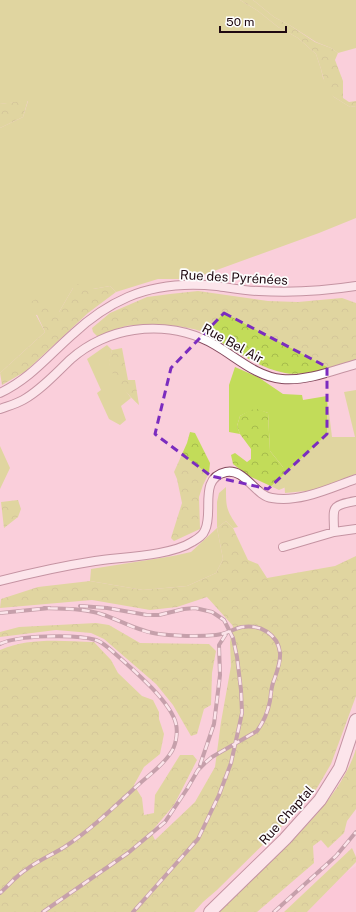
<svg xmlns="http://www.w3.org/2000/svg" width="356" height="912" viewBox="0 0 356 912" font-family="'Public Sans',sans-serif">
  <style>
    .built { fill: #fdbfd2 }
    .grass { fill: #c2dc59 }
    .forest { fill: url(#forest-crowns) }
    .lines { fill: none; stroke-linecap: round; stroke-linejoin: round }
    .street-casing { stroke: #854a5e; stroke-width: 10 }
    .secondary-casing { stroke: #854a5e; stroke-width: 14 }
    .street { stroke: #fff; stroke-width: 8 }
    .secondary { stroke: #fff; stroke-width: 12 }
    .rail-casing { stroke: #886771; stroke-width: 4 }
    .rail { stroke: #fdfdfd; stroke-width: 2.5; stroke-dasharray: 8; stroke-linecap: butt }
    .marked { fill: none; stroke: #7b2cbf; stroke-width: 3; stroke-dasharray: 8 5; stroke-linejoin: round }
    .labels { text-anchor: middle; stroke-width: 3.5; stroke-linejoin: round; paint-order: stroke }
    .street-label { font-size: 13px; fill: #1f0911; stroke: #fdfdfd }
  </style>
  <defs>
    <pattern id="forest-crowns" width="20" height="18" patternUnits="userSpaceOnUse"><rect width="20" height="18" fill="#c2dc59"/><path d="M2 6a3 3 0 1 1 6 0M12 15a3 3 0 1 1 6 0" fill="none" stroke="#a6bb4c"/></pattern>
  </defs>
  <rect width="100%" height="100%" fill="#facfdb"/>
  <path class="built" d="M356,866V912H307L346,872Z"/>
  <path class="grass" d="M0,0H240L258,11L278,27L298,38L316,54L321,69L323,78L334,97L350,107L356,106V218L319,233L203,275L201,280L177,279H158L116,292L110,286L93,289L73,288L59,312L36,315L45,332L0,373V128L23,117L28,101L0,104Z
    M253,0H356V48L338,53L331,48L316,42L291,26L274,17Z
    M107,345L112,350L109,363L113,373L131,398L121,406L126,420L120,425L109,419L97,393L101,390L87,359Z
    M235,367L258,377L283,394L302,395L303,400L327,396L332,437H355L344,392L356,390V474L316,490L285,493L283,467L270,451L268,413C255,408 252,409 240,416L237,426L240,434L229,432V385Z
    M0,446L10,468L0,489Z
    M226,487C226,507 226,510 238,527L233,528L226,521L217,528L223,559L216,573L187,586L143,590L90,581L91,569L173,556L191,552L217,528V502L219,493Z"/>
  <path class="forest" d="M240,0H253L274,17L291,26L315,42L331,48L338,53L335,60L343,81V98L349,102L356,101V106L350,107L334,97L326,88L321,69L316,54L298,38L278,27L258,11Z
    M28,100L23,117L0,128V104Z
    M85,278L93,289L110,286L116,292L88,313L26,371L2,385L0,373L45,332L31,302L39,297L59,312L73,288Z
    M198,291L268,301L298,302L342,298L356,303V361C337,366 304,377 285,373C255,367 233,348 207,334C188,324 147,323 126,326C117,328 107,333 98,337L93,332L92,328L110,313L147,297L170,294Z
    M122,348L128,380H135L139,405C131,398 108,373 109,362C109,358 111,354 112,350Z
    M258,409L268,413L270,451L283,467L287,479L286,487L279,490L247,475L233,464L231,455L235,453L247,462L251,459V449L240,434L237,426L240,416L250,410Z
    M190,432L195,433L210,463L209,473L203,485L199,497L200,529L174,541L171,538L182,503L177,479L174,472L187,443Z
    M18,500L21,509L18,517L4,528L1,502Z
    M226,521L233,528L248,560L258,564L267,578L335,566L356,556V696L331,764L317,788L283,825L217,890L203,902L194,912H0V650C29,637 63,641 94,642L111,660L118,673L142,696L153,700L159,712V719L164,734L160,754L144,767L134,785L142,798L144,815L154,813L155,795L180,755H193L197,760L174,805L151,832L155,840L195,802L215,767L221,722L231,666L230,642L233,626L207,597L177,607L150,610L92,600L0,608L1,599L38,587L90,581L143,590L187,586L216,573L223,559L217,528Z
    M96,623L109,625L140,643L209,644L216,651L212,673L211,705L204,709L197,734L191,736L173,705L156,684L104,639L91,633L56,630L0,637V632L19,627Z
    M356,749V809L347,821L344,833L328,848L321,840L313,846L314,863L257,912H219C237,894 256,876 274,858C305,828 343,791 356,749Z
    M352,848L356,857V862L307,912H284Z"/>
  <g class="lines">
    <g class="street-casing">
      <path id="street" d="M0,393C30,379 49,355 73,334C89,319 107,306 128,297C156,285 187,283 217,286C231,288 245,291 259,291C292,293 324,291 356,286
        M0,409C8,406 16,404 23,400C41,390 56,373 71,359C88,344 111,333 134,330C162,326 191,331 215,345C236,357 257,377 282,379C307,381 332,371 356,364
        M334,532C334,507 329,506 356,501
        M283,547L334,532L356,529
        M0,581C31,573 63,566 95,561C121,557 170,556 192,542C197,539 203,536 205,530C214,512 198,478 226,472C245,468 255,496 272,498C300,503 330,488 356,479"/>
    </g>
    <g class="secondary-casing">
      <path id="secondary" d="M210,912L285,839L320,800L340,768L356,720"/>
    </g>
    <use href="#street" class="street"/>
    <use href="#secondary" class="secondary"/>
    <g class="rail-casing">
      <path id="rail" d="M80,606L107,608L147,615H159L184,609L195,608L212,612L224,620L233,638L237,657L241,690L242,713L231,763L219,795L198,839L133,912
        M0,613L50,608
        M0,644C17,635 77,634 96,640C102,642 106,646 111,650C129,666 171,701 176,724C178,733 176,746 170,754C162,766 149,775 138,785C115,806 92,829 66,846C54,854 39,860 27,869C17,875 9,885 0,893
        M200,765L214,724L220,675L219,645L226,634
        M43,912L128,853L165,822L187,789L198,770L205,763L212,757L257,731C263,723 268,711 270,701C271,694 271,689 273,683C276,674 281,663 280,653C278,634 260,624 242,627C233,629 226,634 216,635C197,637 178,636 159,634C139,632 120,620 101,614C83,608 63,609 44,608
        M274,912L336,856L356,832"/>
    </g>
    <use href="#rail" class="rail"/>
  </g>
  <path d="M0 0H356V912H0ZM224,313L327,367V434L268,489L211,476L155,434L171,368Z" fill="#facfdb" fill-opacity=".55" fill-rule="evenodd"/>
  <path class="marked" d="M224,313L327,367V434L268,489L211,476L155,434L171,368Z"/>
  <g class="labels">
    <g class="street-label">
      <text transform="translate(234 277) rotate(3)" y="5">Rue des Pyrénées</text>
      <text transform="translate(233 343) rotate(29)" y="5">Rue Bel Air</text>
      <text transform="translate(286 815) rotate(-48)" y="5">Rue Chaptal</text>
    </g>
  </g>
  <path d="M220 26v6h66v-6" fill="none" stroke="#1f0911" stroke-width="2"/>
  <text x="226" y="26" font-size="12" fill="#1f0911" stroke="#fdfdfd" stroke-width="3" paint-order="stroke">50 m</text>
</svg>
